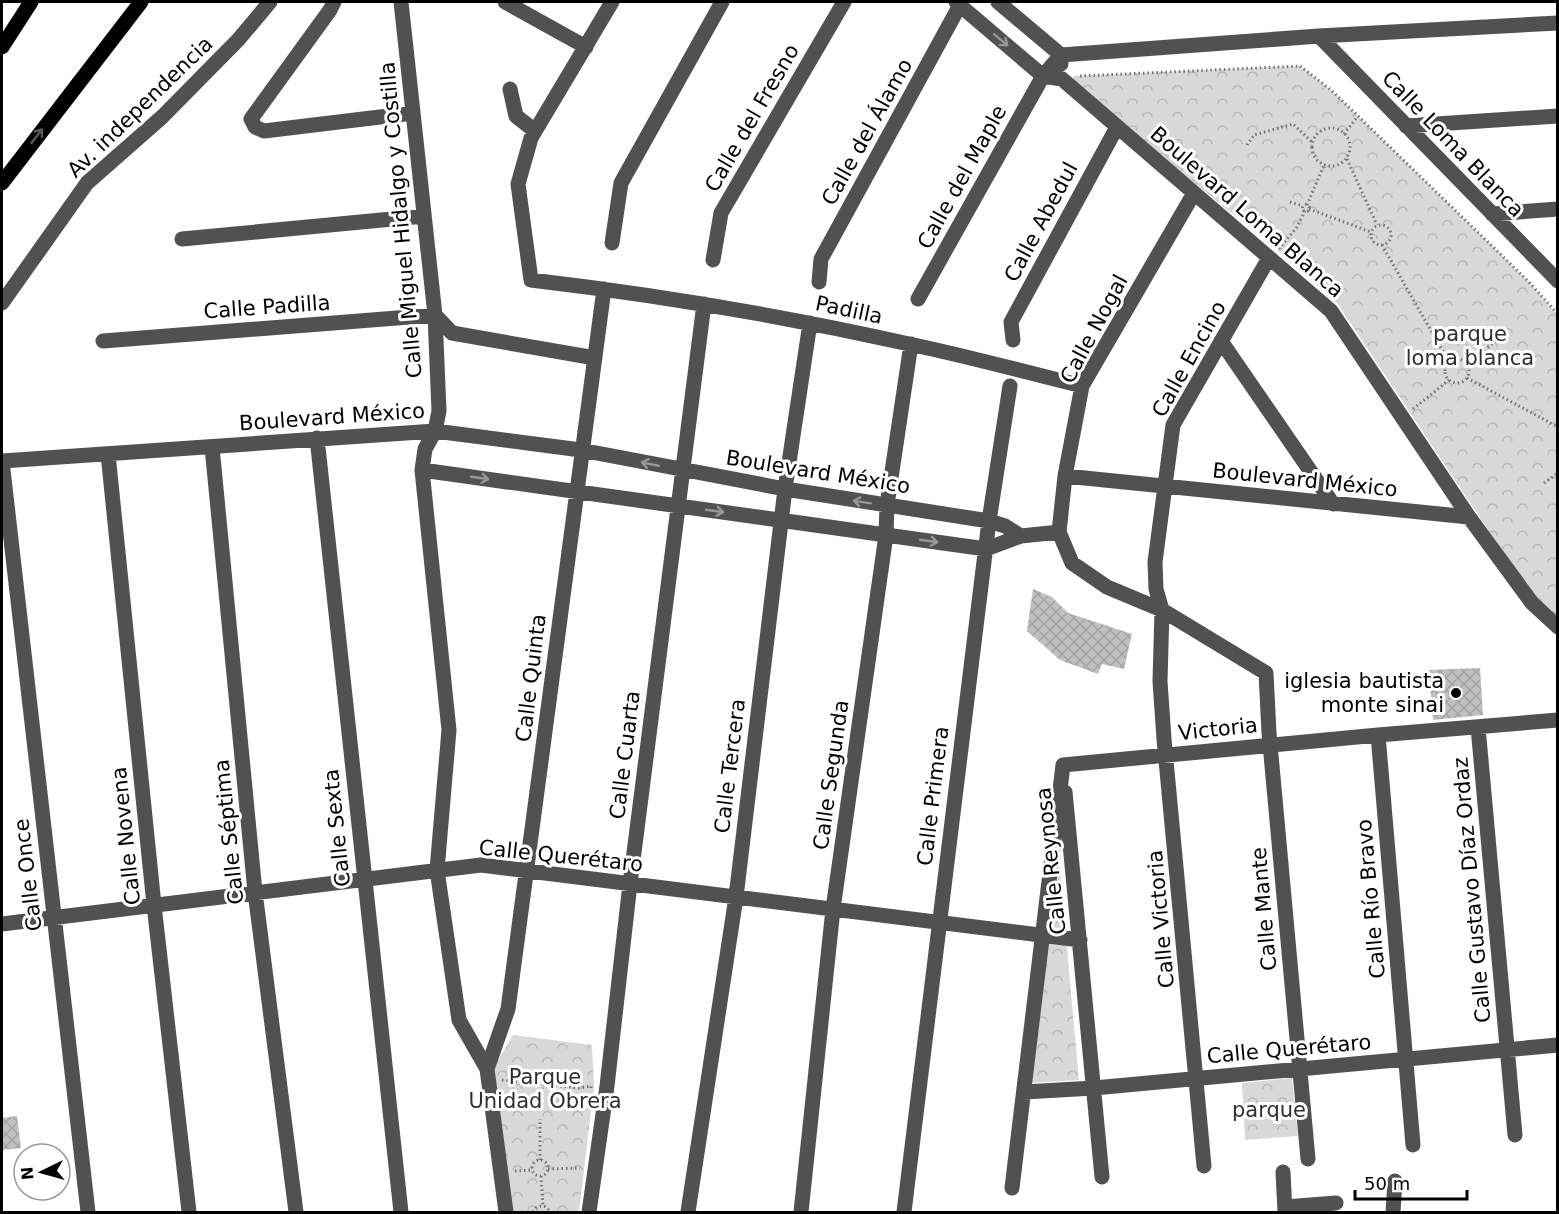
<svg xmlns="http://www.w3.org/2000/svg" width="1559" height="1214" viewBox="0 0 1559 1214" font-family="'DejaVu Sans',sans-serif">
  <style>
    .park { fill: url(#park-crowns) }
    .building { fill: url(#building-cross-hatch) }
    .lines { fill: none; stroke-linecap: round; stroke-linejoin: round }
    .path { stroke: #737373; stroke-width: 3; stroke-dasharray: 1.5 3; stroke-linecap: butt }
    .minor { stroke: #515151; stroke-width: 15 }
    .major { stroke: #000; stroke-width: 15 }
    .oneway { stroke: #979797 }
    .oneway2 { stroke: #595959 }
    .poi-dot { fill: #000; stroke: #fff; stroke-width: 2 }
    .labels { text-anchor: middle; stroke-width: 6; stroke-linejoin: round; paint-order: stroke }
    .street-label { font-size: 21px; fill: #000; stroke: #fff }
    .park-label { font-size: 21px; fill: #2f2f2f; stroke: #fff }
    .poi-label { font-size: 21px; fill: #000; stroke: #fff; text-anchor: end }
  </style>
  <defs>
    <pattern id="park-crowns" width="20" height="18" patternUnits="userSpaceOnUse" patternTransform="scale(1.5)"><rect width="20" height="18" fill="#d8d8d8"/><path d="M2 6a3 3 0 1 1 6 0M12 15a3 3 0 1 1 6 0" fill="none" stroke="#b8b8b8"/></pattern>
    <pattern id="building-cross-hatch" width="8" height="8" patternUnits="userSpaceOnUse" patternTransform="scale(1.5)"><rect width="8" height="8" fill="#c0c0c0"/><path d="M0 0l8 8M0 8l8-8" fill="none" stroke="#a3a3a3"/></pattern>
  </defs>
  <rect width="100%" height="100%" fill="#fff"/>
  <path class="park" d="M1300,66L1331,90L1358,116L1527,280L1557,314V618L1529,591L1337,303L1276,249L1075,86L1073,76Z
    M1057,840L1079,1080L1031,1083Z
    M513,1035L592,1045L594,1086L579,1212H512L494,1067Z
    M1292,1078L1298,1136L1245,1140L1242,1083Z"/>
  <path class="building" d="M1033,589L1052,597L1068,613L1132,634L1124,669L1102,664L1098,674L1060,660L1027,631Z
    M1480,668L1483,715L1433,720L1429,670Z
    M17,1116L21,1148L2,1150V1118Z"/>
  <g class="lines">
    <path class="path" d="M1080,76L1300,66L1331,90L1358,116L1527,280L1558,314
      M1312 147a19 19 0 1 1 38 0a19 19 0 1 1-38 0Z
      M1344,134L1358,116
      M1247,145L1254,135L1293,124L1313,143
      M1347,159L1377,225
      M1290,202L1303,206
      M1302.5 208a3.5 3.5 0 1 1 7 0a3.5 3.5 0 1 1-7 0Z
      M1307,205L1324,165
      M1309,209L1371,232
      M1371 235a10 10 0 1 1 20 0a10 10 0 1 1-20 0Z
      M1382,245L1449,362
      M1279,249L1297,227L1305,211
      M1445 371a12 12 0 1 1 24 0a12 12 0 1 1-24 0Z
      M1467,365L1505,333
      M1467,378L1558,427
      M1413,409L1449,380
      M1544,483L1558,473
      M502,1080L579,1088L591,1086V1089
      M532 1168a8 8 0 1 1 16 0a8 8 0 1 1-16 0Z
      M540,1160V1119
      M548,1169L580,1168
      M515,1171L532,1170
      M541,1176L543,1206
      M533,1212L536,1208C542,1204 547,1206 550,1212"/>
    <path class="minor" d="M334,2L330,10L251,119L255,127L264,131L413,113
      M401,2L435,315L439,411L435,431L425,449L422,470L449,730L437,870L459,1020L487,1069L506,1212
      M505,2L586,47
      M612,2L531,138L518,184L531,280C658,295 784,316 909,344C967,356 1025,372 1082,386
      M956,2L1043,76L1062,79L1331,311L1469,517L1532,603L1558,627
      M998,2L1061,55V64
      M1319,36L1558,281
      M510,89L516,116L535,131
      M1406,126L1558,116
      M1492,214L1558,209
      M182,239L424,216
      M612,243L621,183L722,2
      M713,260L721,213L844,2
      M819,282L821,259L960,5
      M918,299L1043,76L1061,55L1319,36L1558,23
      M2,303L87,183L162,117L238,40L270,2
      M1013,340L1011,322L1117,127
      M103,341L435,315L452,333L595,358
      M1221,341L1333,504
      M317,438L401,1212
      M212,447L255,892L296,1212
      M108,454L154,905L189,1212
      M2,461L435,431L581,450L785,489L989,521L1005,526L1021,536
      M2,461L88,1212
      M422,470L986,549L1021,536L1059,532L1072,563L1107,587L1162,610L1266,673L1269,733L1308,1159
      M1065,476L1469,517
      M1059,532L1065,476L1082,386L1194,193
      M1478,727L1515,1135
      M1378,735L1413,1145
      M1063,765L1378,735L1558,720
      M1065,792L1102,1177
      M2,924L481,865L1080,940
      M487,1069L508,1009L604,289
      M1024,1092L1094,1088L1558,1045
      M1204,1166L1164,739L1160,681L1162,610L1156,589L1155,562L1173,425L1269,258
      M1283,1172L1285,1212
      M1012,1188L1063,765
      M1285,1207L1336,1203
      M589,1212L607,1086L630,884L704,304
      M688,1212L736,897L785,489L810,323
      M801,1212L833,909L886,535L887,505L911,344
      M904,1212L989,521L1010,386
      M1393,1212L1395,1181"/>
    <path class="major" d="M2,47L31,2
      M2,183L141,2"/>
  </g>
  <defs><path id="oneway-shaft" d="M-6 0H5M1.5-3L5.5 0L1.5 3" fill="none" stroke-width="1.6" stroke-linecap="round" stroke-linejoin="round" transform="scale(1.5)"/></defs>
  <g class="oneway">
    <use href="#oneway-shaft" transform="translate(1001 40) rotate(41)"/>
    <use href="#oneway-shaft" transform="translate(650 464) rotate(-169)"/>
    <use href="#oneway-shaft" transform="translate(480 478) rotate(8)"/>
    <use href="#oneway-shaft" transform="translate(862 502) rotate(-171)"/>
    <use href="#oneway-shaft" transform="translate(715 511) rotate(8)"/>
    <use href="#oneway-shaft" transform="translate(929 541) rotate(8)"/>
  </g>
  <use class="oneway2" href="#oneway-shaft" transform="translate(37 136) rotate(-52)"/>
  <circle class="poi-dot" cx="1456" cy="693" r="6"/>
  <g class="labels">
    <g class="street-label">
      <text transform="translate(140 107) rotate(-44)" y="7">Av. independencia</text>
      <text transform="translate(752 118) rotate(-60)" y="7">Calle del Fresno</text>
      <text transform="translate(867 132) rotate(-61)" y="7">Calle del Álamo</text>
      <text transform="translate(1453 144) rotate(46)" y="7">Calle Loma Blanca</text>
      <text transform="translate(962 177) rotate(-61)" y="7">Calle del Maple</text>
      <text transform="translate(1247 212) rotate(41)" y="7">Boulevard Loma Blanca</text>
      <text transform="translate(401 220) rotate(-95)" y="7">Calle Miguel Hidalgo y Costilla</text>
      <text transform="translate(1041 222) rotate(-62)" y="7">Calle Abedul</text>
      <text transform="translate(267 307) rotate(-4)" y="7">Calle Padilla</text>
      <text transform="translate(849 310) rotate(12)" y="7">Padilla</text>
      <text transform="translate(1094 329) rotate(-62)" y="7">Calle Nogal</text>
      <text transform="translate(1189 359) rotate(-61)" y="7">Calle Encino</text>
      <text transform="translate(332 417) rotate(-4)" y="7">Boulevard México</text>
      <text transform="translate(818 472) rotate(9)" y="7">Boulevard México</text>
      <text transform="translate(1305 480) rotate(6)" y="7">Boulevard México</text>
      <text transform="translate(531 678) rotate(-83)" y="7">Calle Quinta</text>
      <text transform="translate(1218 729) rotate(-6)" y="7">Victoria</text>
      <text transform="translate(625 755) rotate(-83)" y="7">Calle Cuarta</text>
      <text transform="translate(730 766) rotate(-83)" y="7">Calle Tercera</text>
      <text transform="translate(831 775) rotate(-82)" y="7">Calle Segunda</text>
      <text transform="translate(933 796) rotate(-83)" y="7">Calle Primera</text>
      <text transform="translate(337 828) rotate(-96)" y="7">Calle Sexta</text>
      <text transform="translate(229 832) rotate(-96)" y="7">Calle Séptima</text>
      <text transform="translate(126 836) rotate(-96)" y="7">Calle Novena</text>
      <text transform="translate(561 856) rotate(6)" y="7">Calle Querétaro</text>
      <text transform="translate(1051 861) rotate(-96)" y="7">Calle Reynosa</text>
      <text transform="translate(28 875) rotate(-97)" y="7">Calle Once</text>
      <text transform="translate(1472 890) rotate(-95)" y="7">Calle Gustavo Díaz Ordaz</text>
      <text transform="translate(1371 899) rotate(-95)" y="7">Calle Río Bravo</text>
      <text transform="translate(1264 909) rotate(-95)" y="7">Calle Mante</text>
      <text transform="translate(1161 919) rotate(-95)" y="7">Calle Victoria</text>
      <text transform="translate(1289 1049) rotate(-5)" y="7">Calle Querétaro</text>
    </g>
    <g class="park-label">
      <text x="1470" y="341">parque<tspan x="1470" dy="24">loma blanca</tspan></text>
      <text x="545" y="1084">Parque<tspan x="545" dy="24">Unidad Obrera</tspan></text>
      <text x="1269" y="1117">parque</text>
    </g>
    <g class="poi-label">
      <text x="1444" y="688">iglesia bautista<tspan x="1444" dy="24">monte sinai</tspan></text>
    </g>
  </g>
  <rect width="1559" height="1214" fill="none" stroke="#000000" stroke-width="6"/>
  <g transform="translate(42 1172) rotate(265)"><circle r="28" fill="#ffffff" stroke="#999999" stroke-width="1.5"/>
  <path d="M0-4.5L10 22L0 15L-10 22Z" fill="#000000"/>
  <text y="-9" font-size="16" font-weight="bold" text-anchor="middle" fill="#000000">N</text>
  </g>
  <path d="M1355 1190v9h112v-9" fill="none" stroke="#000000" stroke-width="3"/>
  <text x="1364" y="1190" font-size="18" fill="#000000" stroke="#ffffff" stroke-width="4.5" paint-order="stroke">50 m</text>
</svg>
